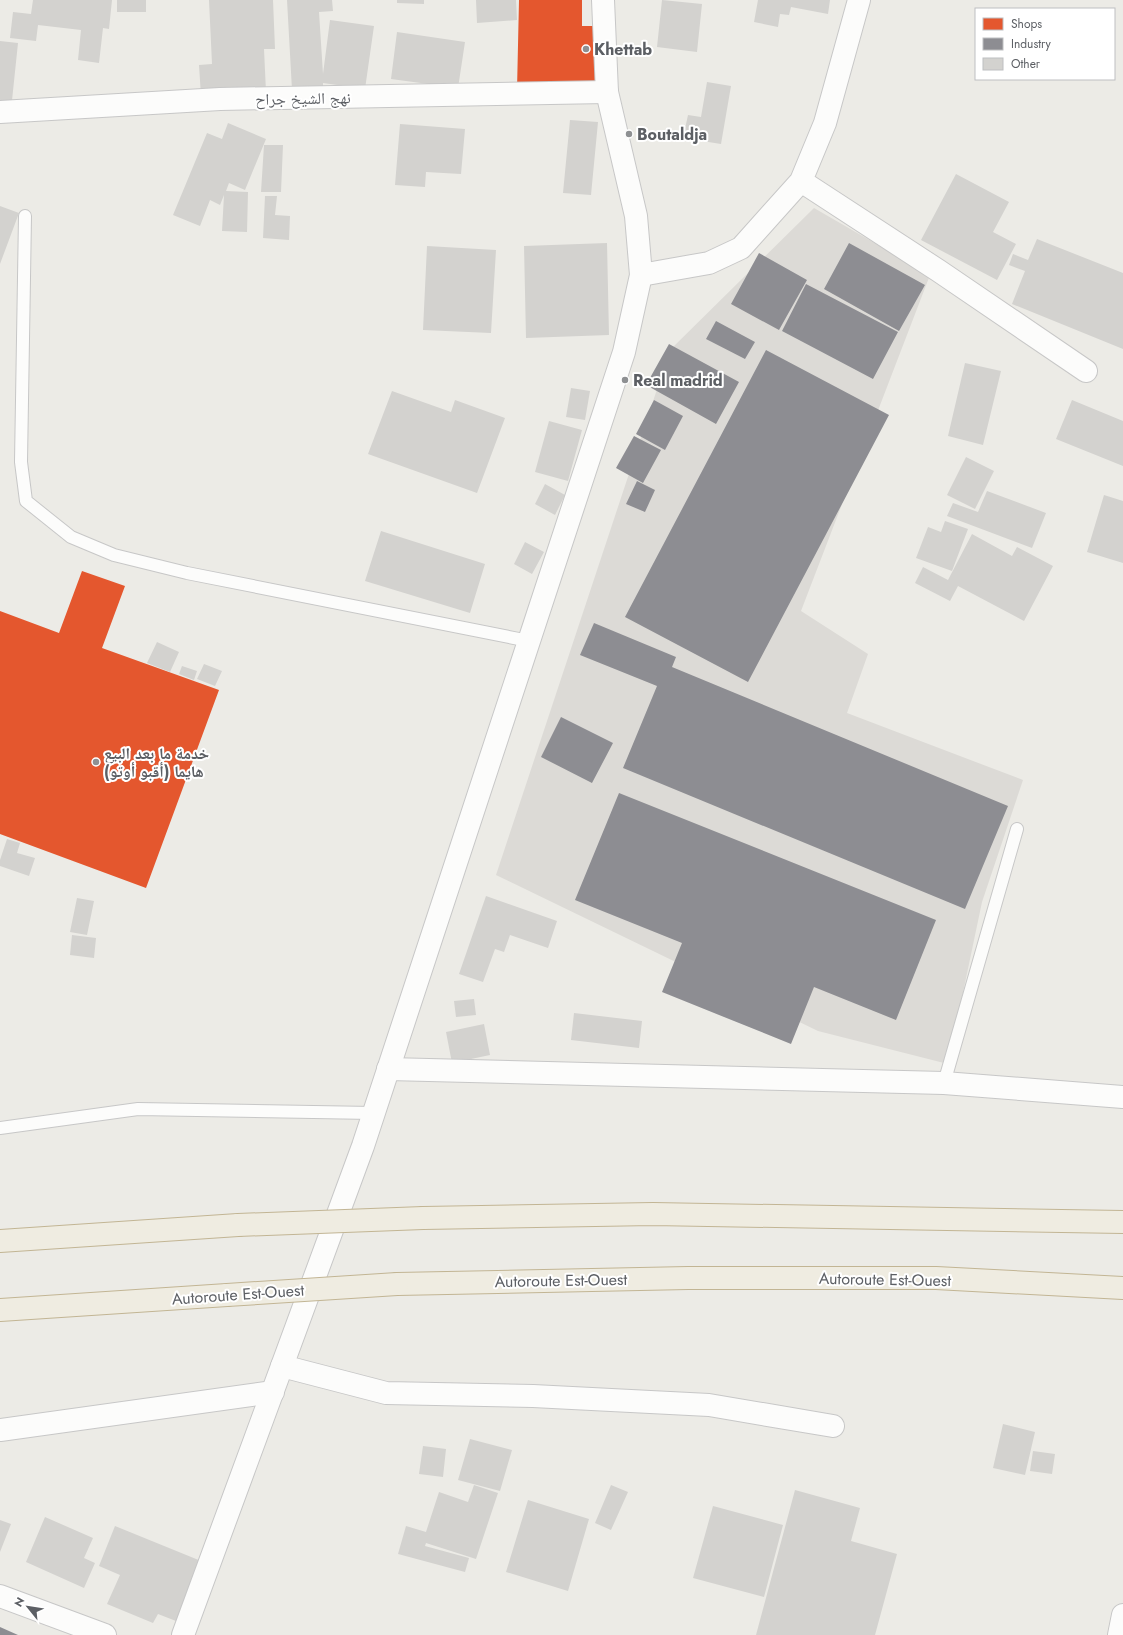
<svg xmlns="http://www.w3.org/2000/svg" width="1123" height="1635" viewBox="0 0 1123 1635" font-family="Jost,'Noto Naskh Arabic',sans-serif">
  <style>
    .industrial { fill: #dcdad6 }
    .shops { fill: #e4572e }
    .industry { fill: #8d8d92 }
    .building { fill: #d3d2cf }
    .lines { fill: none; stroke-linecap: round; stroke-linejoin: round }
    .lane-casing { stroke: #c7c7c7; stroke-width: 14 }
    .street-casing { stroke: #c7c7c7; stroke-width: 24 }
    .secondary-casing { stroke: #c7c7c7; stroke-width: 24 }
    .highway-casing { stroke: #c2b594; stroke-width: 24 }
    .lane { stroke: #fcfcfb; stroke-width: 12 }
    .street { stroke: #fcfcfb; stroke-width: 22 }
    .secondary { stroke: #fcfcfb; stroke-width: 22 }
    .highway { stroke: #efece1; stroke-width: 22 }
    .highway-bridge-casing { stroke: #c2b594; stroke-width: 24; stroke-linecap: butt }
    .highway-bridge { stroke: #efece1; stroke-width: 22 }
    .poi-dot { fill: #8e9092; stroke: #fff; stroke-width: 1.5 }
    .labels { text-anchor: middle; stroke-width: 4; stroke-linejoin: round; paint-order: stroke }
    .poi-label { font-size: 16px; font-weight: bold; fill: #5c5f64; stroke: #fff; text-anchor: start }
    .street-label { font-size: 16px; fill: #5c5f64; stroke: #fff }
  </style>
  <rect width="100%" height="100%" fill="#ecebe6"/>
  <path class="industrial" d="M814,208L930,275L801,611L868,654L847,713L1023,780L982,902L948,1064L818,1031L496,875L670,350Z"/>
  <path class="shops" d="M519,0H582V26H596L595,91L517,90Z
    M82,571L125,586L102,648L219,690L146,888L0,834V611L59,633Z"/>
  <path class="industry" d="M849,243L925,285L899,331L824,289Z
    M759,253L807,280L779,330L731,304Z
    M806,284L898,332L873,379L782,331Z
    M716,321L755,342L745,359L706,339Z
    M669,344L739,382L716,424L646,385Z
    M766,350L889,415L748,682L625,617Z
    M654,400L683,416L665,450L636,434Z
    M634,436L661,450L643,483L616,468Z
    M637,481L655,490L645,512L626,504Z
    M594,623L676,657L672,667L1008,806L965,909L623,768L657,686L580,655Z
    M561,717L613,743L592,783L541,757Z
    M619,793L936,920L896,1020L814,987L791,1044L662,992L682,943L575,900Z
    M0,1627L18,1635H0Z"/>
  <path class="building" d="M33,0H112L109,29L103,28L99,63L78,60L81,30L38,25L36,41L10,38L13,12L31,14Z
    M117,0H146V12H117Z
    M209,0H273L275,49H264L266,92L201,96L199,65L212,64Z
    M287,0H332L333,11L319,12L323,74L330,20L374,26L365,89L323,83V88L292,90Z
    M397,0H424V4L397,3Z
    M476,0H516L517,20L477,23Z
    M662,0L702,4L697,52L657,47Z
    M758,0H830L828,14L791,7L789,15L780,14L778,27L754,22Z
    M397,32L465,42L458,88L391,79Z
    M0,41L18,43L11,110L0,109Z
    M707,82L731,86L721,144L683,138L688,115L701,117Z
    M570,120L598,122L591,195L563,193Z
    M228,123L266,139L245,190L229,183L226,191L248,192L247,232L222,231L224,195L220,205L210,200L200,226L173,215L207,133L222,139Z
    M400,124L465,129L461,174L426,172L425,187L395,185Z
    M264,145H283L281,192H261Z
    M956,174L1009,202L993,232L1016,244L997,280L921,240Z
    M265,196H277L275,215L290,216L289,240L263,238Z
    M0,206L19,213L0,264Z
    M1037,239L1123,273V349L1012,304L1025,271L1009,265L1013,254L1028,260Z
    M607,243L609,335L526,338L524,246Z
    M427,246L496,250L491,333L423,330Z
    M965,363L1001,371L983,445L948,436Z
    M571,388L590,391L585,420L566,417Z
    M392,391L451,412L455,400L505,418L477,493L368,454Z
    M1072,400L1123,421V466L1056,439Z
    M549,421L582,430L568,481L535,472Z
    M966,457L994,471L975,509L947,495Z
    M545,484L565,495L555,515L535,504Z
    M987,491L1046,513L1032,548L947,516L953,503L978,512Z
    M1104,495L1123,501V563L1087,552Z
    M945,521L968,529L952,571L916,558L928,527L941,532Z
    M381,531L485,564L470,613L365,581Z
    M972,534L1012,556L1017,547L1053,566L1024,621L958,586L950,601L915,583L923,567L948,580Z
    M525,542L544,552L532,574L514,564Z
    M157,642L179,652L170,672L147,663Z
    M204,664L222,671L215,686L197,679Z
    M182,666L197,671L194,680L179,674Z
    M7,839L20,843L17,853L35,858L29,876L0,866V860Z
    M486,896L557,921L548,948L510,935L504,952L495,949L483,982L459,974Z
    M77,898L94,901L87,935L70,932Z
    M72,935L96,938L94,958L70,955Z
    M474,999L476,1015L456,1017L454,1001Z
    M574,1013L642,1021L639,1048L571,1040Z
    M484,1024L490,1055L452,1063L446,1032Z
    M1003,1424L1035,1432L1025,1475L993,1468Z
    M470,1439L512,1450L500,1491L458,1480Z
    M423,1446L446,1449L443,1477L419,1474Z
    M1033,1451L1055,1454L1052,1474L1030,1471Z
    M474,1485L498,1493L476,1559L426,1543L425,1546L469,1558L465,1572L398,1554L406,1526L426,1532L439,1492L468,1502Z
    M611,1485L628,1492L611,1530L595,1523Z
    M795,1490L860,1508L851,1541L897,1554L875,1635H756Z
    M528,1500L589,1519L568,1591L506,1572Z
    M713,1506L783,1525L764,1597L693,1578Z
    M45,1517L93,1538L84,1558L95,1563L84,1588L26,1562Z
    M0,1520L11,1524L0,1552Z
    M115,1526L201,1561L176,1621L158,1614L153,1623L107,1604L120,1575L99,1566Z"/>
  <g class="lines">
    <g class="lane-casing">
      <path id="lane" d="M25,216L21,462L26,501L71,537L114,555L187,573L529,641
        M944,1083L1017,829
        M0,1128L138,1109L373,1113"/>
    </g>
    <g class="street-casing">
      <path id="street" d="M0,112L220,99L607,92
        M801,181L939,271L1086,371
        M641,275L709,263L741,248L801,181L825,123L859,0
        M388,1069L944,1083L1123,1097
        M282,1366L386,1393L533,1396L709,1405L833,1426
        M0,1430L273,1392
        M0,1596L105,1635
        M1119,1635L1123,1615"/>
    </g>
    <g class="secondary-casing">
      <path id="secondary" d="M183,1635L363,1146L624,352L641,275L636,216L607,92L603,0"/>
    </g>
    <g class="highway-casing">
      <path id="highway" d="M423,1218L653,1214L1123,1222
        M0,1241L238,1225
        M397,1284L688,1278H936L1123,1288
        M0,1310L227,1295"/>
    </g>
    <use href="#lane" class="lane"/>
    <use href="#street" class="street"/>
    <use href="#secondary" class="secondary"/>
    <use href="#highway" class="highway"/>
    <g class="highway-bridge-casing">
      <path id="highway-bridge" d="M238,1225L423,1218
        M227,1295L397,1284"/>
    </g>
    <use href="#highway-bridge" class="highway-bridge"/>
  </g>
  <g class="poi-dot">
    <circle cx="586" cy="49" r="4"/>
    <circle cx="629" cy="134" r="4"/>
    <circle cx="625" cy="380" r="4"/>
    <circle cx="96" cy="762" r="4"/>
  </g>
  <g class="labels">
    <g class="poi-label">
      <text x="594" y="55">Khettab</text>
      <text x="637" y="140">Boutaldja</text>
      <text x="633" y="386">Real madrid</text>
      <text x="104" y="759">خدمة ما بعد البيع<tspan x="104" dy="18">هايما (أقبو أوتو)</tspan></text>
    </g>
    <g class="street-label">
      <text transform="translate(303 98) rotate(-1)" y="6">نهج الشيخ جراح</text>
      <text transform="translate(885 1279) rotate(1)" y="6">Autoroute Est-Ouest</text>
      <text transform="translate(561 1280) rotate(-1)" y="6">Autoroute Est-Ouest</text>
      <text transform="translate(238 1294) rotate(-4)" y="6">Autoroute Est-Ouest</text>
    </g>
  </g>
  <rect x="975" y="8" width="140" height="72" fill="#ffffff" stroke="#bebfc1"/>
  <rect x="983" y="18" width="20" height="12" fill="#e4572e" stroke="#bebfc1"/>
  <text x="1011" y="28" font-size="12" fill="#5c5f64">Shops</text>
  <rect x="983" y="38" width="20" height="12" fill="#8d8d92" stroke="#bebfc1"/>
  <text x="1011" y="48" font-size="12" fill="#5c5f64">Industry</text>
  <rect x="983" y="58" width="20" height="12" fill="#d3d2cf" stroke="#bebfc1"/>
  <text x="1011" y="68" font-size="12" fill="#5c5f64">Other</text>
  <g transform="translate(28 1607) rotate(300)" stroke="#ffffff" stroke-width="3" paint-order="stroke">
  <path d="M0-3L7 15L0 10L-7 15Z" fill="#5c5f64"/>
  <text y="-6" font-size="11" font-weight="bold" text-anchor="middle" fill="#5c5f64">N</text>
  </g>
</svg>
